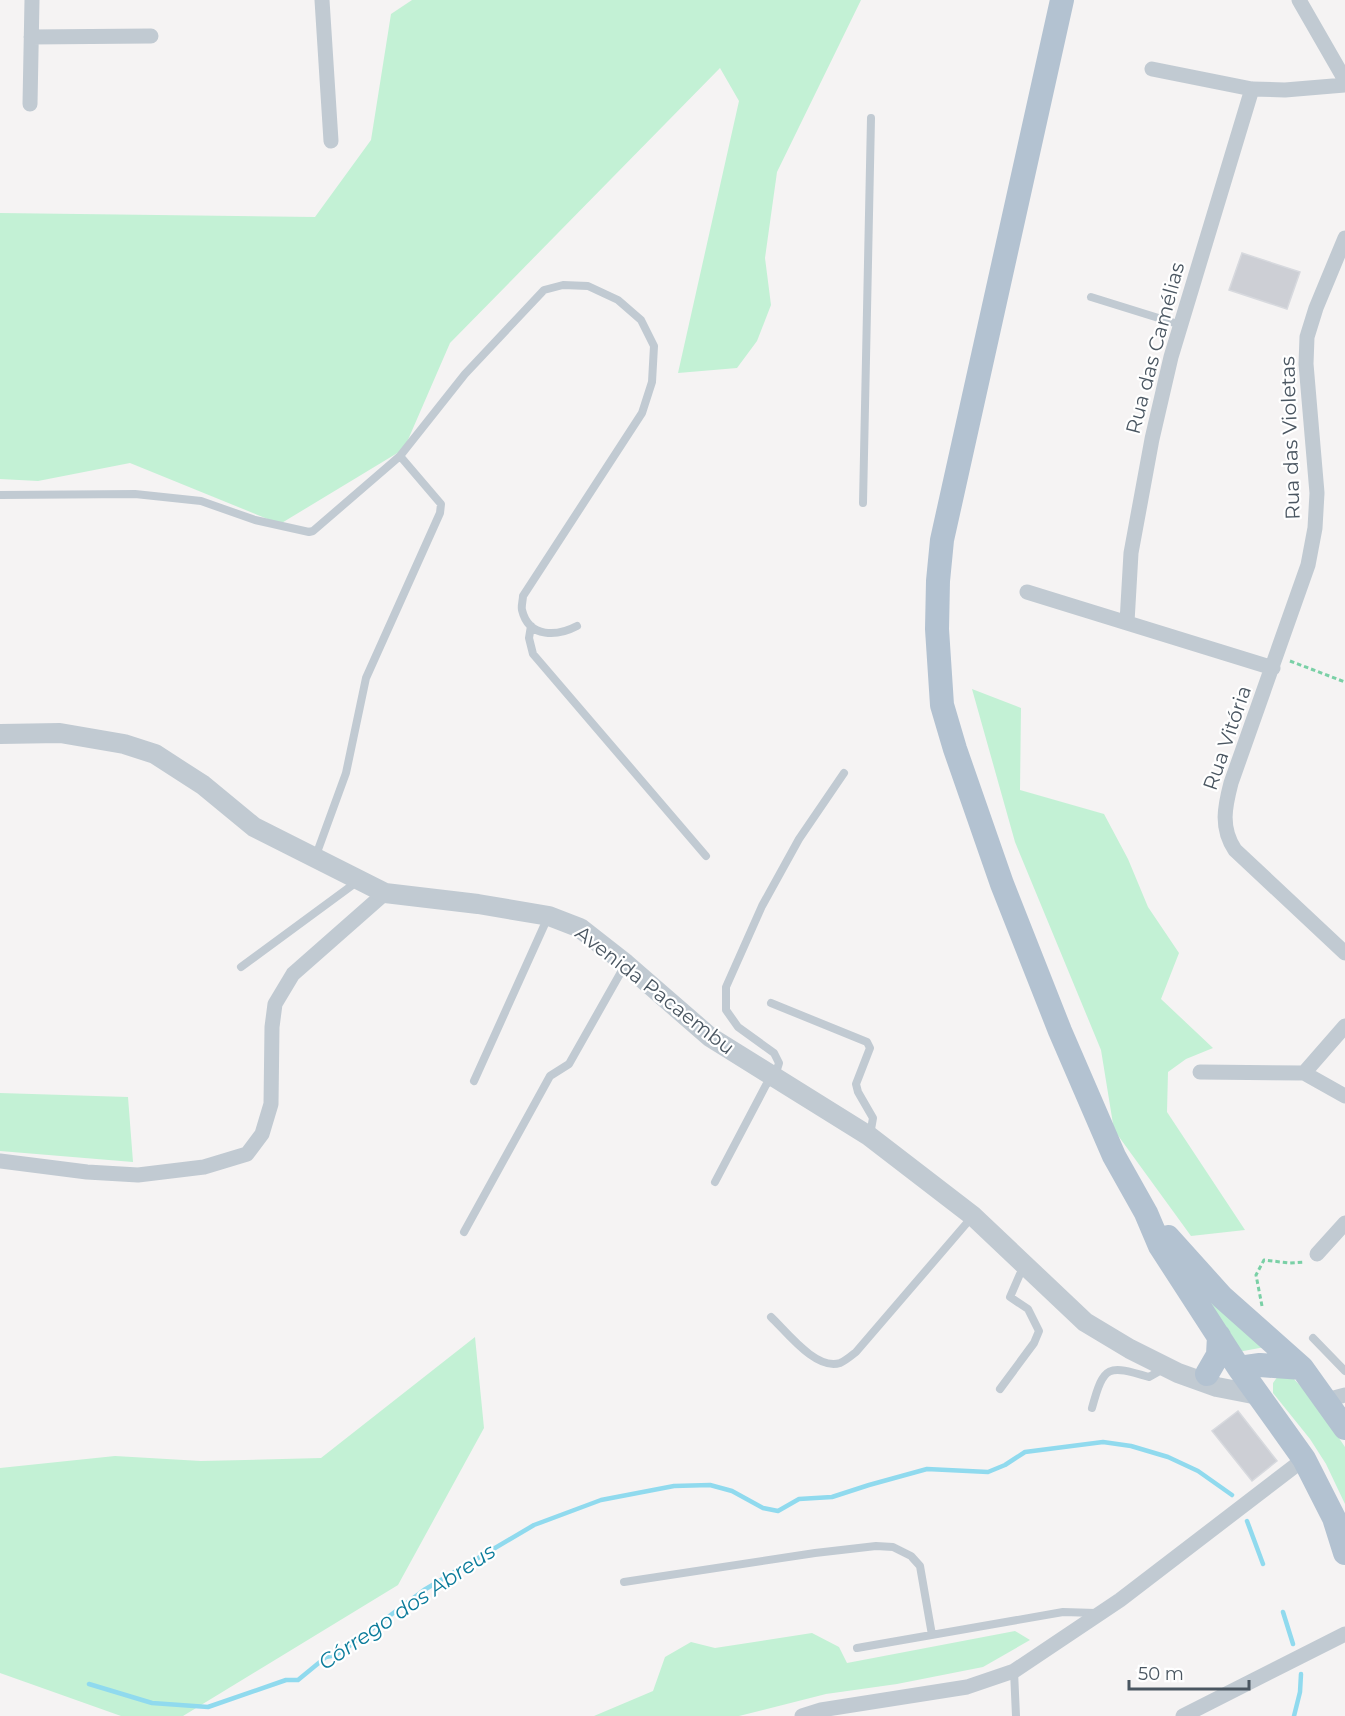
<svg xmlns="http://www.w3.org/2000/svg" width="1345" height="1716" viewBox="0 0 1345 1716" font-family="Montserrat,sans-serif">
  <style>
    .green { fill: #c3f1d5 }
    .lines { fill: none; stroke-linecap: round; stroke-linejoin: round }
    .stream { stroke: #90daee; stroke-width: 4.5 }
    .building { fill: #cdcfd5; stroke: #d7d9de; stroke-width: 1.5 }
    .path { stroke: #7ad0a6; stroke-width: 3; stroke-dasharray: 4.5 3; stroke-linecap: butt }
    .service { stroke: #c1cad2; stroke-width: 8 }
    .minor { stroke: #c1cad2; stroke-width: 15 }
    .tertiary { stroke: #c1cad2; stroke-width: 20 }
    .primary { stroke: #b3c2d1; stroke-width: 24 }
    .labels { text-anchor: middle; stroke-width: 4.5; stroke-linejoin: round; paint-order: stroke }
    .street-label { font-size: 20px; fill: #4a5661; stroke: #fff }
    .water-label { font-size: 21px; font-style: italic; fill: #0c7c9b; stroke: #fff }
  </style>
  <rect width="100%" height="100%" fill="#f5f3f3"/>
  <path class="green" d="M412,0H861L777,172L765,258L771,305L757,341L737,368L678,373L739,101L720,68L450,343L404,449L280,524L130,463L38,481L0,479V213L315,217L371,140L391,14Z
    M972,689L1021,708L1020,790L1104,814L1128,859L1148,907L1179,953L1161,999L1213,1048L1186,1059L1168,1072L1167,1112L1245,1230L1191,1236L1114,1130L1101,1050L1015,842Z
    M0,1093L128,1097L133,1162L0,1151Z
    M1193,1280L1265,1347L1238,1352Z
    M475,1337L484,1428L398,1585L183,1716H121L0,1673V1468L115,1456L201,1461L321,1458Z
    M1278,1376L1292,1377L1312,1398L1345,1447V1504L1326,1464L1310,1439L1273,1393V1383Z
    M1015,1631L1030,1640L983,1667L897,1684L826,1694L739,1716H594L653,1691L665,1657L691,1642L715,1648L812,1633L839,1647L847,1663Z"/>
  <g class="lines">
    <path class="stream" d="M1247,1521L1263,1564
      M1283,1612L1293,1644
      M89,1684L152,1703L208,1707L286,1680H298L326,1657L336,1655L348,1647L424,1590L534,1525L601,1500L674,1486L710,1485L732,1491L763,1508L778,1511L799,1499L832,1497L869,1485L927,1469L988,1472L1005,1465L1025,1452L1103,1442L1131,1446L1168,1457L1198,1471L1232,1495
      M1294,1716L1300,1692L1301,1674"/>
  </g>
  <path class="building" d="M1242,253L1300,272L1287,309L1229,290Z
    M1238,1411L1277,1461L1252,1481L1212,1431Z"/>
  <g class="lines">
    <path class="path" d="M1290,661L1345,682
      M1262,1306L1256,1275L1264,1260L1289,1263L1305,1262"/>
    <path class="service" d="M1091,297L1181,325
      M0,495L135,494L201,501L255,520L309,532L313,531L400,456L465,374L544,290L563,285L588,286L618,300L641,320L654,346L652,382L642,413L523,596C523,600 521,606 522,610C529,639 558,636 577,626
      M863,503L871,118
      M531,626L529,638L533,654L706,856
      M315,858L346,773L366,678L440,513L441,504L400,456
      M241,967L358,881
      M771,1003L867,1042L870,1048L856,1084L858,1092L873,1118L870,1135
      M474,1081L548,917
      M715,1182L766,1085L775,1076L779,1063L774,1053L738,1027L726,1010V987L762,906L799,839L844,773
      M464,1232L550,1076L569,1064L625,965
      M771,1317C786,1331 816,1371 840,1363C845,1361 851,1356 856,1352L972,1217
      M1313,1338L1345,1371
      M1000,1389L1034,1343L1039,1331L1028,1309L1010,1297L1020,1274L1025,1268
      M1092,1408C1104,1364 1108,1365 1149,1377L1165,1368
      M624,1582L815,1553L876,1546L893,1547L911,1556L920,1566L932,1635
      M857,1648L1063,1612L1096,1613
      M1014,1671L1016,1716"/>
    <path class="minor" d="M322,0L331,141
      M1299,0L1345,80
      M31,37L151,36
      M1152,69L1252,89L1285,90L1345,85
      M30,104L32,0
      M1345,238L1316,308L1307,337L1306,364L1317,493L1315,528L1308,565L1231,783C1225,806 1220,828 1235,850L1345,953
      M1027,592L1273,668
      M1127,622L1131,553L1152,439L1171,357L1252,89
      M1200,1072L1304,1073L1345,1096
      M1304,1073L1345,1026
      M0,1161L87,1172L138,1175L204,1167L247,1154L262,1134L271,1104L272,1027L275,1004L293,974L385,893
      M1317,1254L1345,1223
      M1326,1400L1345,1395
      M802,1716L821,1710L967,1687L1014,1671L1120,1600L1304,1459
      M1183,1716L1345,1634"/>
    <path class="tertiary" d="M0,734L60,733L124,744L155,754L203,785L254,827L385,893L478,904L549,916L580,928L626,964L710,1037L869,1136L973,1216L1085,1322L1130,1349L1178,1373L1217,1387L1258,1395"/>
    <path class="primary" d="M1062,0L942,540L938,581L937,629L942,705L955,749L1002,884L1060,1031L1114,1156L1146,1213L1160,1246L1239,1368L1304,1459L1334,1518L1345,1553
      M1168,1237L1222,1297L1302,1368L1345,1428
      M1239,1368L1260,1365L1302,1368
      M1207,1374L1218,1355L1219,1336"/>
  </g>
  <g class="labels">
    <g class="street-label">
      <text transform="translate(1155 348) rotate(-75)" y="7">Rua das Camélias</text>
      <text transform="translate(1290 438) rotate(-92)" y="7">Rua das Violetas</text>
      <text transform="translate(1227 738) rotate(-71)" y="7">Rua Vitória</text>
      <text transform="translate(655 990) rotate(38)" y="7">Avenida Pacaembu</text>
    </g>
    <g class="water-label">
      <text transform="translate(407 1607) rotate(-34)" y="7">Córrego dos Abreus</text>
    </g>
  </g>
  <path d="M1129 1680v9h120v-9" fill="none" stroke="#4a5661" stroke-width="3"/>
  <text x="1138" y="1680" font-size="18" fill="#4a5661" stroke="#ffffff" stroke-width="4.5" paint-order="stroke">50 m</text>
</svg>
